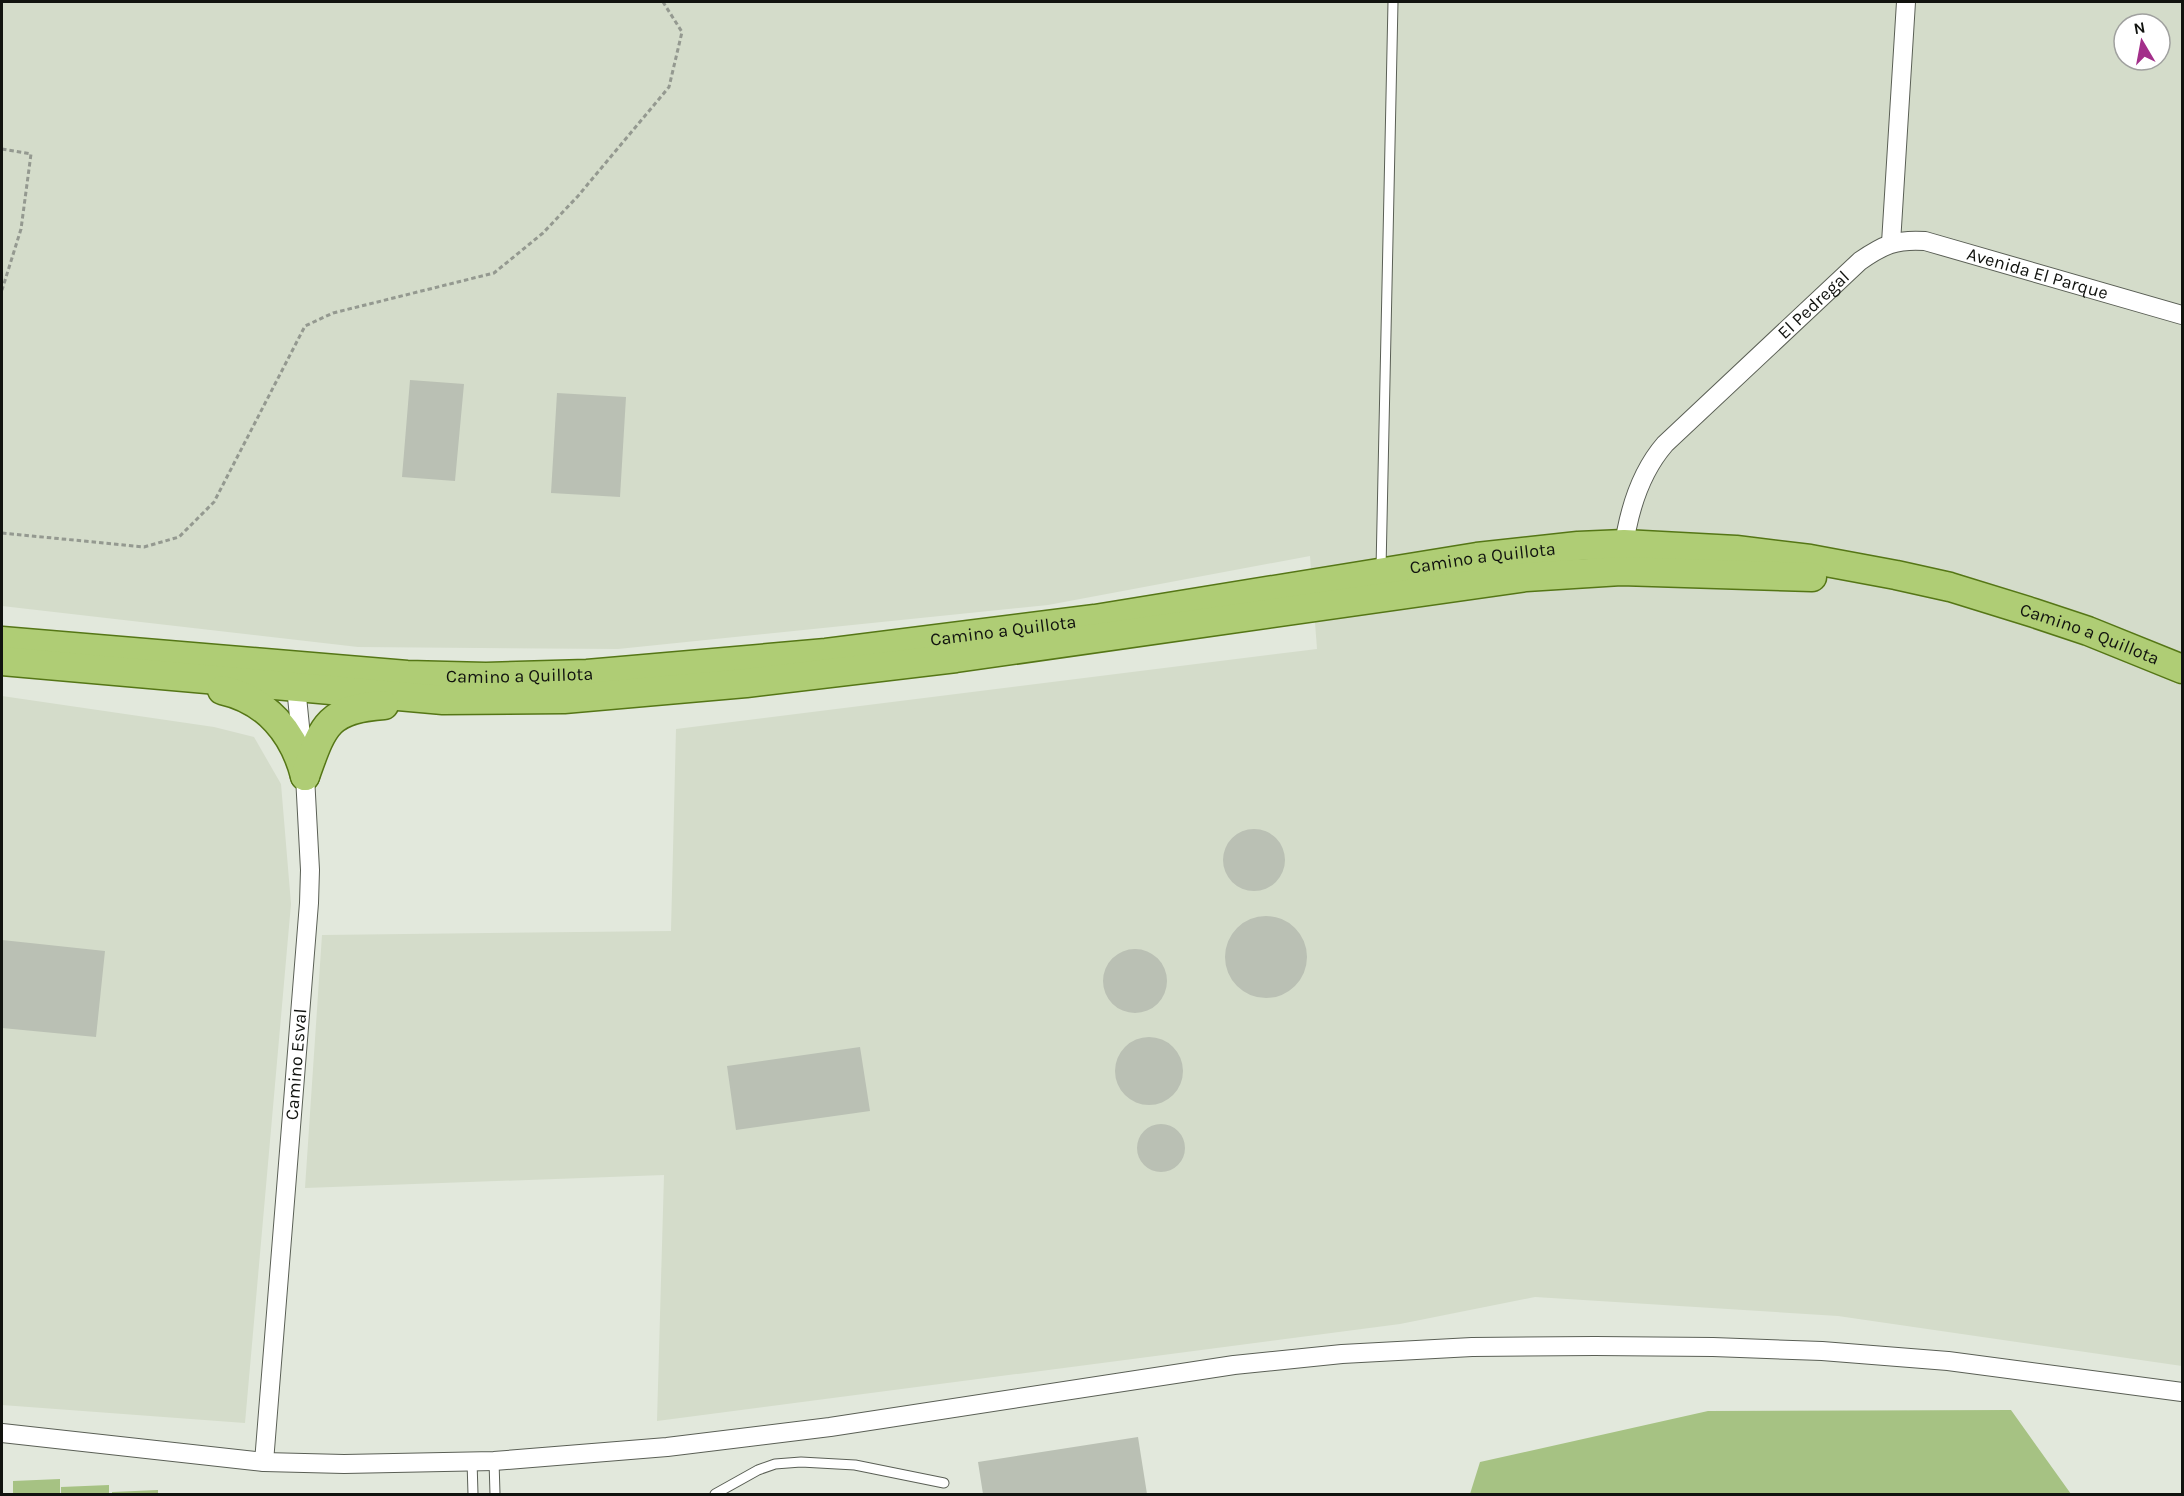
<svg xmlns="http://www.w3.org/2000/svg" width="2184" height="1496" viewBox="0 0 2184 1496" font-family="Karla,sans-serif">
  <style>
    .built { fill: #d4dcca; fill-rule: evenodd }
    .green { fill: #a6c283 }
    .building { fill: #bac0b4 }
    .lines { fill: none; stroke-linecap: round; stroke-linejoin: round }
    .service-casing { stroke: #5a5f55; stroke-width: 11 }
    .minor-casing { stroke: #5a5f55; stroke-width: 20 }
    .primary-casing { stroke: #557616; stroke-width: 31 }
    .path { stroke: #949990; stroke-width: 3; stroke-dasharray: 4.5 3; stroke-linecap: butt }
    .service { stroke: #fff; stroke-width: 9 }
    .minor { stroke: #fff; stroke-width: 18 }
    .primary { stroke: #afcd75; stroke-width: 28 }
    .labels { text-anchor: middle; stroke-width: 4.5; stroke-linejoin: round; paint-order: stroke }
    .street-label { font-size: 18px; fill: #11130f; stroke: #fff }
  </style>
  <rect width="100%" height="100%" fill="#e2e8dc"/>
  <path class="built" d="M2,2H2182V1366L1838,1316L1535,1297L1400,1324L657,1421L664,1175L305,1188L322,935L671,931L676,729L1317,649L1310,556L1048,605L618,649L358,647L2,606ZM2124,24H2160V60H2124Z
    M2,696L214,727L254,737L281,784L291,904L245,1423L2,1405Z"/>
  <path class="green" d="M2011,1410L2071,1494H1470L1480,1462L1708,1411Z
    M60,1479V1494H13V1481Z
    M109,1485V1494H61V1487Z
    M158,1490V1494H112V1492Z"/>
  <path class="building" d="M410,380L464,384L455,481L402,477Z
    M557,393L626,397L620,497L551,493Z
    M1223 860a31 31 0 1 1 62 0a31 31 0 1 1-62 0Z
    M1225 957a41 41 0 1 1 82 0a41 41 0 1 1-82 0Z
    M2,940L105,951L96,1037L2,1028Z
    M1103 981a32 32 0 1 1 64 0a32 32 0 1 1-64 0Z
    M1115 1071a34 34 0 1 1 68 0a34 34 0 1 1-68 0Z
    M860,1047L870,1111L736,1130L727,1066Z
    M1137 1148a24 24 0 1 1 48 0a24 24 0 1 1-48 0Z
    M1138,1437L1147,1494H983L978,1462Z"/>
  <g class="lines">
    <g class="service-casing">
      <path id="service" d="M1381,569L1393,2
        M472,1461L473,1494
        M494,1461L495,1494
        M715,1494L758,1470L775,1464L801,1462L855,1465L944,1483"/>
    </g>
    <g class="minor-casing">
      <g id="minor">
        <path d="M1891,243L1906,2"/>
        <path id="s1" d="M1623,552C1628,513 1639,474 1665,444L1860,261C1883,245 1896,239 1925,241L2182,315"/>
        <path d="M2,1433L264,1462L344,1464L494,1461L667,1447L830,1427L1234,1365L1342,1354L1472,1347L1595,1346L1713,1347L1822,1351L1948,1361L2182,1392"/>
        <path id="s2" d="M264,1462L309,903L310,870L305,776L295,677"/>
      </g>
    </g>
    <g class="primary-casing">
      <g id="primary">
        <path id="s3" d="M2,641L407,675L486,677L587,674L826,653L1095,619L1477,557L1578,546L1624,544L1736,550L1810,559L1896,575L1950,587L2034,613L2088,631L2182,669"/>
        <path d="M2,661L443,700L564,699L746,683L956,658L1526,577L1621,571L1812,577"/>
        <path d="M222,690C267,700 294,733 305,776"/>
        <path d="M305,776C323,726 327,709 384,705"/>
      </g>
    </g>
    <path class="path" d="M2,149L31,154L21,229L2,290
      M2,533L144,547L179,537L214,502L305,326L333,313L494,273L543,233L578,196L669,87L682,32L663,2"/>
    <use href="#service" class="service"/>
    <use href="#minor" class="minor"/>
    <use href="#primary" class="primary"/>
  </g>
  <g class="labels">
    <g class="street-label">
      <text dy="6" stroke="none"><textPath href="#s1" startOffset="572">Avenida El Parque</textPath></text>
      <text dy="6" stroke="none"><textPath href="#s1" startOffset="321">El Pedregal</textPath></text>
      <text dy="6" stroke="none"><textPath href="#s3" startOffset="1490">Camino a Quillota</textPath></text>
      <text dy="6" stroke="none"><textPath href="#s3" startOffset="1005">Camino a Quillota</textPath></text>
      <text dy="6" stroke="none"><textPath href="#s3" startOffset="2109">Camino a Quillota</textPath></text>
      <text dy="6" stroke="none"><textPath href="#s3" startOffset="519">Camino a Quillota</textPath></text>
      <text dy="6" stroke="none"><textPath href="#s2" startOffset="399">Camino Esval</textPath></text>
    </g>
  </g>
  <rect width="2184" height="1496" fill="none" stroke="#11130f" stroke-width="6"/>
  <g transform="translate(2142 42) rotate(350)"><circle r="28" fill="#ffffff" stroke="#a0a19f" stroke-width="1.5"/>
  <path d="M0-4.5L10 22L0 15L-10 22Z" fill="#a32f8a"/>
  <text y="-9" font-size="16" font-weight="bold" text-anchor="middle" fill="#11130f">N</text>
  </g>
</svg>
